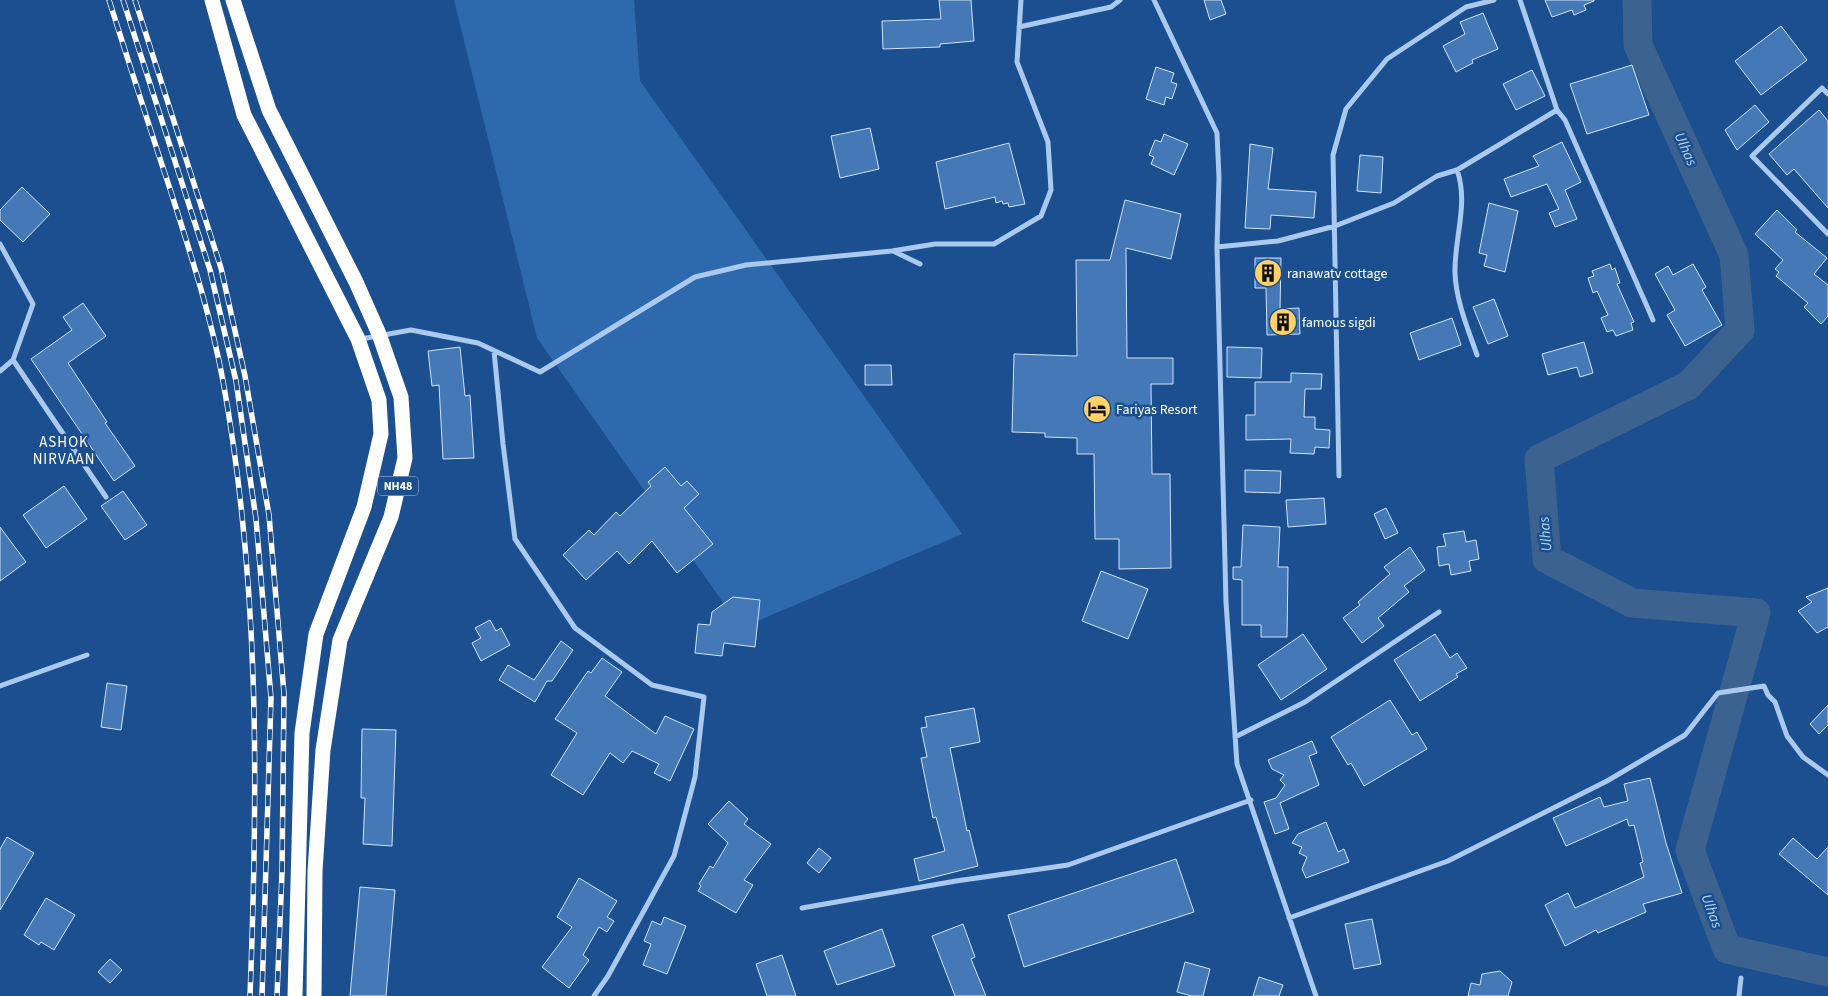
<svg xmlns="http://www.w3.org/2000/svg" width="1828" height="996" viewBox="0 0 1828 996" font-family="'Source Sans 3',sans-serif">
  <style>
    .green { fill: #2e69ad }
    .lines { fill: none; stroke-linecap: round; stroke-linejoin: round }
    .river { stroke: #3c6290; stroke-width: 29 }
    .building { fill: #4478b7; stroke: #cfe3fa }
    .street { stroke: #a9c9ee; stroke-width: 5 }
    .highway { stroke: #fff; stroke-width: 15 }
    .rail-casing { stroke: #fff; stroke-width: 5.5 }
    .rail { stroke: #1b4f8f; stroke-width: 4; stroke-dasharray: 11; stroke-linecap: butt }
    .labels { text-anchor: middle; stroke-width: 5; stroke-linejoin: round; paint-order: stroke }
    .shield { fill: #1b4f8f; stroke: #bbcadd; stroke-width: 1 }
    .shield-label { font-size: 12px; font-weight: bold; fill: #fff }
    .poi-label { font-size: 14px; fill: #fff; stroke: #1b4f8f; text-anchor: start }
    .water-label { font-size: 15px; font-style: italic; fill: #b5d3f5; stroke: #1b4f8f }
    .neighbourhood-label { font-size: 15px; letter-spacing: 1px; fill: #fff; stroke: #1b4f8f }
  </style>
  <rect width="100%" height="100%" fill="#1b4f8f"/>
  <path class="green" d="M454,0H634L640,81L962,534L741,628L537,338Z"/>
  <g class="lines">
    <path class="river" d="M1637,0L1638,45L1734,255L1740,330L1689,385L1539,459L1547,559L1632,603L1756,613L1690,850L1727,949L1828,972"/>
  </g>
  <path class="building" d="M939,0H971L974,41L940,44V47L883,49L882,21L941,19Z
    M1204,0H1221L1226,14L1210,20Z
    M1545,0H1594V1L1584,5L1586,10L1574,15L1572,10L1552,17Z
    M1483,13L1498,49L1472,60L1473,63L1456,72L1443,46L1465,34L1460,22Z
    M1781,26L1807,60L1761,95L1735,61Z
    M1632,65L1649,115L1587,134L1570,84Z
    M1156,67L1174,73L1171,82L1177,84L1172,99L1166,97L1164,105L1146,99Z
    M1532,70L1545,96L1516,110L1503,84Z
    M1755,105L1769,122L1737,150L1725,130Z
    M1819,110L1828,121V208L1794,169L1787,175L1769,154Z
    M870,128L879,169L840,178L831,136Z
    M1164,134L1188,144L1174,175L1151,164L1154,157L1149,155L1155,140L1161,142Z
    M1562,142L1581,182L1565,190L1577,219L1555,227L1549,213L1559,209L1547,184L1511,197L1504,179L1539,166L1533,156Z
    M1009,143L1025,204L1009,207L1008,203L1003,204L1002,201L996,203L995,197L945,209L936,162Z
    M1250,144L1273,148L1268,189L1316,192L1314,218L1271,215L1270,229L1245,228Z
    M1360,155L1383,157L1381,193L1357,191Z
    M22,187L50,214L23,242L0,220V210Z
    M1125,200L1181,214L1171,259L1126,248L1127,358H1173V384H1151L1152,474H1170L1171,568L1119,569V539H1095L1094,454H1077V438L1045,437V433L1012,432L1014,354L1077,356L1076,260H1110Z
    M1489,203L1518,211L1505,272L1484,266L1487,255L1479,253Z
    M1777,210L1797,230L1795,232L1827,258L1814,274L1828,285V316L1821,324L1804,307L1808,303L1776,276L1779,272L1775,269L1783,260L1755,234Z
    M1255,258H1281L1280,309L1299,308L1300,334L1267,335L1266,288H1255Z
    M1610,264L1612,270L1615,268L1620,283L1617,284L1634,322L1631,323L1633,330L1616,336L1613,330L1607,332L1601,318L1608,315L1597,291L1593,293L1588,278L1594,276L1592,271Z
    M1693,264L1706,287L1702,290L1722,325L1685,346L1667,315L1675,310L1655,274L1668,266L1673,275Z
    M1494,299L1508,336L1488,344L1473,307Z
    M83,303L106,336L68,363L107,422L105,423L135,466L114,481L31,359L72,330L63,317Z
    M1452,318L1461,345L1419,360L1410,333Z
    M1584,342L1593,373L1580,377L1577,367L1548,375L1542,354Z
    M460,347L465,396L470,395L474,458L443,459L439,385L432,386L428,351Z
    M1227,347L1262,348L1261,378L1227,377Z
    M865,365H891L892,385H865Z
    M1291,373L1322,374L1321,389H1305L1304,417H1315V429L1330,430L1329,448L1315,447L1314,454L1290,453L1291,439L1246,440V415H1255V382H1291Z
    M665,467L681,486L687,481L699,494L684,508L713,544L677,573L652,541L629,564L617,551L586,580L563,555L589,530L594,535L616,512L620,516L651,486L648,482Z
    M1245,470L1281,471L1280,493L1245,492Z
    M64,486L87,519L46,548L23,515Z
    M123,491L147,525L125,540L101,506Z
    M1324,498L1326,524L1288,527L1286,500Z
    M1386,508L1398,533L1385,539L1374,514Z
    M1243,525L1280,527L1278,567H1288L1287,637H1261V625H1242V580L1233,579V567H1241Z
    M0,527L26,562L0,581Z
    M1464,531L1466,542L1476,540L1479,559L1469,561L1471,571L1451,575L1449,564L1439,566L1437,547L1446,546L1443,534Z
    M1410,547L1425,570L1404,586L1409,592L1378,618L1384,626L1362,643L1343,618L1360,605L1358,602L1390,574L1384,567Z
    M1101,571L1148,589L1128,639L1082,621Z
    M1828,588V627L1817,633L1798,611L1812,602L1806,597Z
    M733,597L760,600L755,647L724,643L722,656L695,653L698,624L710,625L712,612Z
    M490,620L496,631L501,628L510,645L481,661L472,643L481,638L475,628Z
    M1303,634L1327,669L1281,700L1258,665Z
    M1435,634L1450,658L1457,653L1467,668L1456,674L1458,677L1420,701L1394,660Z
    M561,641L573,650L552,681H547L535,702L499,680L508,665L534,680Z
    M602,658L622,672L605,696L656,734L665,716L694,729L670,781L654,773L659,764L632,751L623,763L610,753L583,795L551,775L577,733L555,719L588,671L591,673Z
    M107,683L127,686L121,730L101,727Z
    M1390,700L1412,735L1417,732L1427,749L1364,786L1351,763L1348,765L1331,737Z
    M1828,705V725L1819,734L1810,724Z
    M974,708L980,742L950,748L967,831L969,830L978,866L919,881L914,859L945,851L936,817L933,818L921,758L927,757L921,728L927,727L925,717Z
    M362,729L396,730L392,846L363,844L365,798H361Z
    M1312,741L1317,753L1309,756L1319,785L1280,803L1289,829L1275,834L1264,802L1276,798L1285,785L1280,780L1284,775L1272,769L1268,760Z
    M1650,778L1666,843L1682,893L1643,904L1646,912L1598,933L1596,930L1565,946L1545,905L1568,893L1575,908L1644,877L1640,863L1643,862L1634,825L1629,826L1627,819L1566,846L1553,818L1600,797L1604,807L1628,801L1624,784Z
    M729,801L748,819L744,824L771,844L744,880L753,885L736,913L698,891L701,886L699,884L710,866L713,868L728,843L708,824Z
    M1326,822L1338,852L1344,849L1349,862L1306,878L1302,869L1307,857L1299,853L1302,847L1292,843L1298,834Z
    M7,837L34,853L0,910V849Z
    M1793,838L1817,859L1828,847V895L1779,854Z
    M819,848L831,858L819,873L807,863Z
    M1176,859L1194,912L1024,967L1008,915Z
    M579,878L617,901L607,917L614,921L607,932L599,927L583,955L589,960L569,988L542,967L572,927L557,917Z
    M360,887L395,890L386,996H350Z
    M46,898L75,915L54,950L41,942L39,945L24,935Z
    M664,917L686,926L667,974L643,965L651,944L644,941L652,921L661,925Z
    M1372,919L1381,964L1354,969L1345,924Z
    M963,924L975,957L971,959L986,996H955L932,936Z
    M882,929L895,966L837,985L824,951Z
    M782,955L796,996H767L756,964Z
    M110,959L122,970L110,983L98,972Z
    M1185,962L1210,969L1203,996H1192L1177,992Z
    M1500,971L1512,982L1508,996H1468L1471,983L1480,985L1482,974Z
    M1259,977L1283,985L1279,996H1253Z"/>
  <g class="lines">
    <path class="street" d="M1154,0L1217,133L1219,178L1217,247L1278,241L1335,226L1394,203L1437,176L1457,170L1557,110
      M1520,0L1557,110L1565,120L1653,320
      M1019,27L1111,7L1120,0
      M1828,94L1822,88L1752,156L1828,234
      M1457,170C1469,203 1454,239 1455,273C1456,301 1468,329 1477,355
      M0,244L33,304L13,360L0,371
      M1217,247L1226,602L1237,764L1316,996
      M893,251L920,264
      M361,339L411,330L478,343L540,372L695,277L746,265L892,251L935,244H994L1041,216L1051,190L1048,142L1017,62L1021,0
      M494,351L503,444L515,539L575,628L652,685L704,697L695,777L674,856L608,976L594,996
      M13,360L106,497
      M1339,476L1333,155L1346,109L1387,59L1466,7L1494,0
      M0,686L87,655
      M1235,737L1305,702L1439,612
      M802,908L956,881L1068,865L1251,800
      M1289,918L1448,861L1607,781L1685,735L1718,693L1764,686L1768,695L1775,702L1787,736L1803,757L1828,775
      M1739,996L1741,978"/>
    <path class="highway" d="M212,0L244,115L358,339L379,400L381,434L364,507L316,634L302,733L295,996
      M233,0L269,110L356,282L379,334L401,397L405,458L391,517L340,640L323,750L315,871L314,996"/>
    <g class="rail-casing">
      <path id="rail" d="M109,0C129,63 149,126 170,189C190,252 211,316 223,381C260,585 258,789 250,996
        M123,0L210,270L236,381L256,519L271,698L262,996
        M135,0L221,268L245,376L269,515L284,694L282,872L277,996"/>
    </g>
    <use href="#rail" class="rail"/>
  </g>
  <defs>
    <g id="building-disc" transform="scale(1.4375)"><circle r="9.5" fill="#ffd166" stroke="#1b4f8f"/><path d="M-4-6H4V6H1V3H-1V6H-4ZM-2.5-4.3h1.7v1.8h-1.7ZM.8-4.3h1.7v1.8H.8ZM-2.5-1h1.7V.8h-1.7ZM.8-1h1.7V.8H.8Z" fill="#111"/></g>
    <g id="hotel-disc" transform="scale(1.4375)"><circle r="9.5" fill="#ffd166" stroke="#1b4f8f"/><path d="M-6-4.5h1.5V1H6V5H4.5V3h-9V5H-6ZM-4 0a1.8 1.8 0 1 1 3.6 0ZM.5 0V-2.5h3Q6-2.5 6 0Z" fill="#111"/></g>
  </defs>
  <g fill-rule="evenodd">
    <use href="#building-disc" x="1268" y="273"/>
    <use href="#building-disc" x="1283" y="322"/>
    <use href="#hotel-disc" x="1097" y="409"/>
  </g>
  <g class="labels">
    <rect class="shield" x="378" y="476.5" width="40" height="19" rx="4"/>
    <g class="shield-label">
      <text x="398" y="490">NH48</text>
    </g>
    <g class="poi-label">
      <text x="1287" y="278">ranawatv cottage</text>
      <text x="1302" y="327">famous sigdi</text>
      <text x="1116" y="414">Fariyas Resort</text>
    </g>
    <g class="water-label">
      <text transform="translate(1686 149) rotate(66)" y="5">Ulhas</text>
      <text transform="translate(1545 534) rotate(-95)" y="5">Ulhas</text>
      <text transform="translate(1712 911) rotate(70)" y="5">Ulhas</text>
    </g>
    <g class="neighbourhood-label">
      <text x="64" y="447">ASHOK<tspan x="64" dy="17">NIRVAAN</tspan></text>
    </g>
  </g>
</svg>
